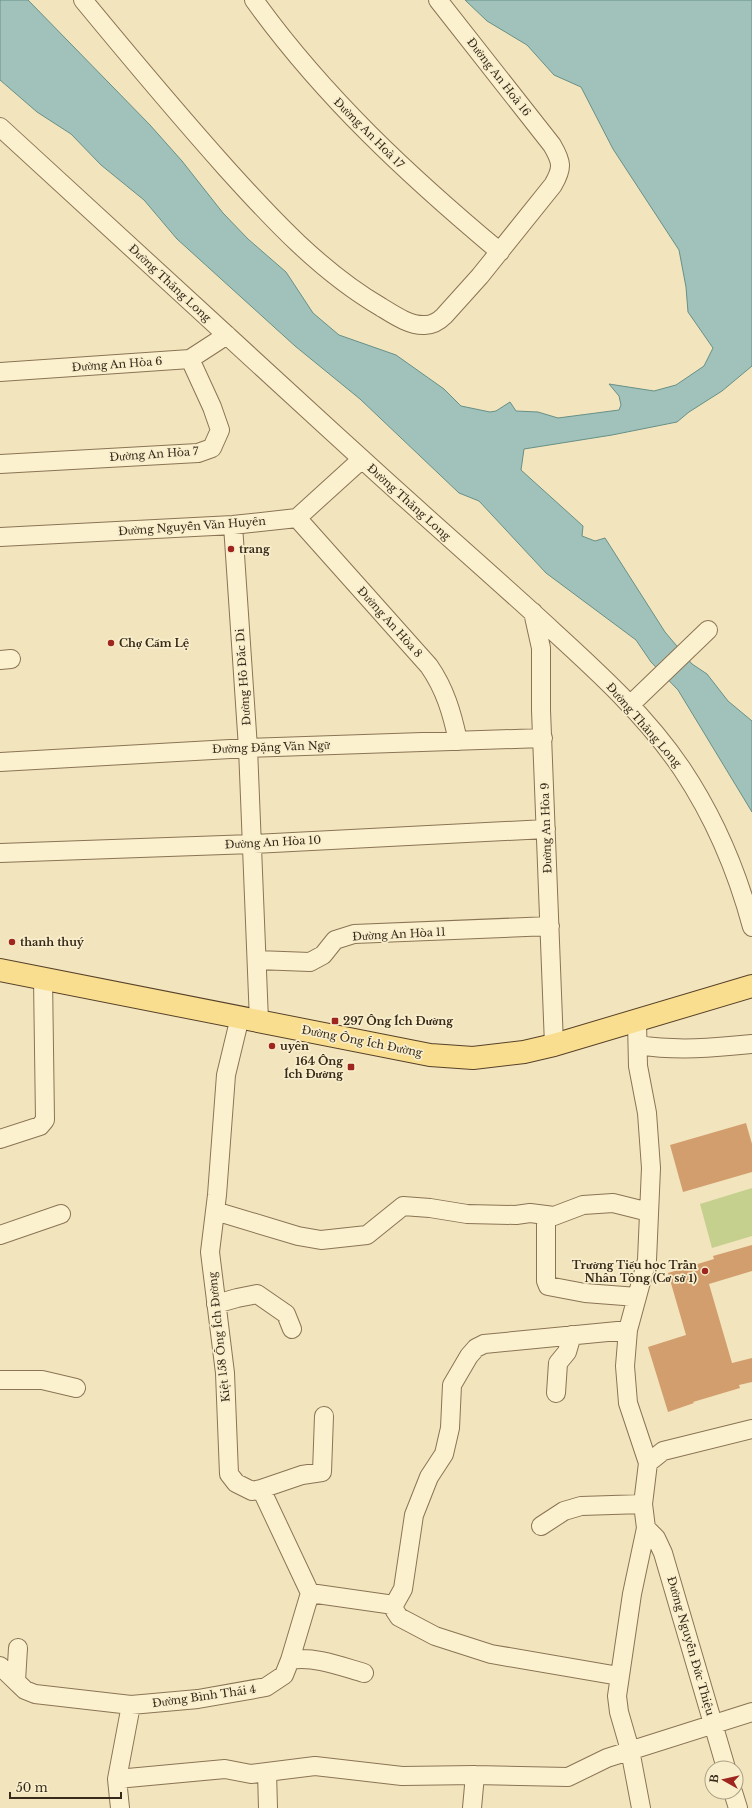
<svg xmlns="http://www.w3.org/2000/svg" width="752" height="1808" viewBox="0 0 752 1808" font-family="'Libre Baskerville',serif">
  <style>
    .green { fill: #c5d08f }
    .water { fill: #a0c2ba; stroke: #679088 }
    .building { fill: #d39e6e }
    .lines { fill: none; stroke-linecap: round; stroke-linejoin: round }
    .minor-casing { stroke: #8a7454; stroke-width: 20 }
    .major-casing { stroke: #574129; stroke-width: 24 }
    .minor { stroke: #fcf1cf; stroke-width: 18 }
    .major { stroke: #f9de8f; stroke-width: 22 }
    .poi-dot { fill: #9f251f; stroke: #f8eecc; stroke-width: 1.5 }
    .labels { text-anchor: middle; stroke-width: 3.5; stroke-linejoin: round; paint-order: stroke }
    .street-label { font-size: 11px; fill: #382a1a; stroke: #f8eecc }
    .poi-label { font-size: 11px; font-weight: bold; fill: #382a1a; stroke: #f8eecc; text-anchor: start }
  </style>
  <rect width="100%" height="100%" fill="#f2e4bc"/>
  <path class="green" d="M752,1188V1236L712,1248L700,1204Z"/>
  <path class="water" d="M0,0H28L150,125L182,161L223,213L248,239L286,272L313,313L339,335L396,355L444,389L461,406L490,412L496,411L510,402L516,411L538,412L558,418L619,410L621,405L619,396L609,384L654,391L676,385L704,366L713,348L688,312L686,287L679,250L613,149L581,87L554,75L527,45L487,21L465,0H752V366L722,391L689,412L677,422L612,435L524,449L521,470L583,526L582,536L595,541L605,538L665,632L692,664L707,674L728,701L752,721V812L678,690L651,662L636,640L546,573L479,501L459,493L360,399L295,346L177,239L144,200L101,165L71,134L37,112L0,80Z"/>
  <path class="building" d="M746,1123L752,1144V1172L683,1192L670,1145Z
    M752,1245V1271L709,1284L732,1363L752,1358V1382L739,1385L740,1388L693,1402L694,1403L668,1412L648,1347L686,1335L668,1273L714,1259L713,1256Z"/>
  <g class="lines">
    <g class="minor-casing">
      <path id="minor" d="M83,0C130,57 177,113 226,168C272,219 321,272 381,307C394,315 410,326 425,325C432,325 439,321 444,316L480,276L553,185C563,168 562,162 552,145L438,0
        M254,0C323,96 409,176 500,252
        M0,127C121,238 241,349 362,459C425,517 490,573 553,631C599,673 647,717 682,769C714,817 737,871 752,927
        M0,372L190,359L227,335
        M0,464L198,453L212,448L220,430L212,407L190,359
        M297,518L429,666C445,689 452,713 458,741
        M233,525L248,748L259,1021
        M0,537L233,525L297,518L362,459
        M533,612L541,648V710L554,1045
        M0,660L11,659
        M630,705L708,630
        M0,762L248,748L543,738
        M0,853L252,844L546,829
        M257,960L310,962L323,955L335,940L354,934L550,926
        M240,1017L226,1075L217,1195L210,1252L225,1373L229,1474L236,1483L252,1491L261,1489L302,1475L322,1472L324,1416
        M637,1022L638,1066L647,1113L651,1168L647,1260L628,1330L625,1366L628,1403L648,1463L643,1504L646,1528L632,1594L617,1696L619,1712L630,1750L641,1808
        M638,1045C676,1051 714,1048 752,1044
        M0,1139L40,1126L45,1120L43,978
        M215,1211L298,1236L321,1240L367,1235L403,1206L430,1208L467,1214L516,1215L530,1213L554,1216L583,1205L613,1203L649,1212
        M546,1215V1281L548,1286L585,1293L637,1297
        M0,1235L61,1214
        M216,1304L237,1298L257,1294L286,1314L292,1329
        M0,1380H42L76,1388
        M556,1393L558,1363L567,1352L572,1335
        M648,1463L663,1451L752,1429
        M261,1489L310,1593
        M541,1526L564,1511L581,1506L643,1504
        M646,1528L656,1538L663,1553L726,1768
        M310,1593L394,1605
        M394,1605L403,1589L414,1515L429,1477L444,1454L450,1428L452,1385L469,1356L476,1348L484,1344L628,1330
        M394,1605L395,1611L399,1617L435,1636L491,1654L619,1676
        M290,1660C315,1656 340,1666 364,1673
        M0,1666L25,1690L35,1694L131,1705L198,1699L266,1687L284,1675L290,1660L310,1593
        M16,1681L18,1648
        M267,1772L268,1808
        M117,1779L225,1769L251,1774L315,1766L402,1776L475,1775L568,1777L607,1758L752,1712
        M733,1792L738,1808
        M120,1808L117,1779L131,1705
        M472,1808L475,1775"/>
    </g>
    <g class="major-casing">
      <path id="major" d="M0,970L430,1055L473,1058L524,1052L554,1045L752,986"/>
    </g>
    <use href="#minor" class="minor"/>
    <use href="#major" class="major"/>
  </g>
  <g class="poi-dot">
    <circle cx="231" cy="549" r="4"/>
    <circle cx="111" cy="643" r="4"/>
    <circle cx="12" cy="942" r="4"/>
    <rect x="331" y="1017" width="8" height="8" rx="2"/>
    <circle cx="272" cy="1046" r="4"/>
    <rect x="347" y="1063" width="8" height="8" rx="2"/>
    <circle cx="705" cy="1271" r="4"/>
  </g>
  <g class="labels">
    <g class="street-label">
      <text transform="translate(499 77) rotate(52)" y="4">Đường An Hoà 16</text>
      <text transform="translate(369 133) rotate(45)" y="4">Đường An Hoà 17</text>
      <text transform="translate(170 283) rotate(43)" y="4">Đường Thăng Long</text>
      <text transform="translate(117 364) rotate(-4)" y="4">Đường An Hòa 6</text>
      <text transform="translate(154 454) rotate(-4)" y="4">Đường An Hòa 7</text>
      <text transform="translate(409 502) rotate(42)" y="4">Đường Thăng Long</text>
      <text transform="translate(192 526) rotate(-4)" y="4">Đường Nguyễn Văn Huyên</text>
      <text transform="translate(390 622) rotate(48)" y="4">Đường An Hòa 8</text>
      <text transform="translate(243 677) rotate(-94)" y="4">Đường Hồ Đắc Di</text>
      <text transform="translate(644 725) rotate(49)" y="4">Đường Thăng Long</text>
      <text transform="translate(271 747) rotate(-2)" y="4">Đường Đặng Văn Ngữ</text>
      <text transform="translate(546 828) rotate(-92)" y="4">Đường An Hòa 9</text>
      <text transform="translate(273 842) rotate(-3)" y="4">Đường An Hòa 10</text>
      <text transform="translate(399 934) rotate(-3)" y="4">Đường An Hòa 11</text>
      <text transform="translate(362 1041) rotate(11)" y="4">Đường Ông Ích Đường</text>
      <text transform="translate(219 1337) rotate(-96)" y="4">Kiệt 158 Ông Ích Đường</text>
      <text transform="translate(691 1646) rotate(74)" y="4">Đường Nguyễn Đức Thiệu</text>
      <text transform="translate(204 1696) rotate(-8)" y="4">Đường Bình Thái 4</text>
    </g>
    <g class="poi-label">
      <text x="239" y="553">trang</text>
      <text x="119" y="647">Chợ Cẩm Lệ</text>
      <text x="20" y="946">thanh thuý</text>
      <text x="343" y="1025">297 Ông Ích Đường</text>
      <text x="280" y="1050">uyên</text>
      <text x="343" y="1065" text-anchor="end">164 Ông<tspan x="343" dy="13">Ích Đường</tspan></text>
      <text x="697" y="1269" text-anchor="end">Trường Tiểu học Trần<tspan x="697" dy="13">Nhân Tông (Cơ sở 1)</tspan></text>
    </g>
  </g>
  <g transform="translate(724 1780) rotate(278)"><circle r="19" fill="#f8eecc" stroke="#aba085"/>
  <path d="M0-3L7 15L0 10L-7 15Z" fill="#9f251f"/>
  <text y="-6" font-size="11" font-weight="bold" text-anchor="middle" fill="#382a1a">B</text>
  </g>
  <path d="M10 1792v6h111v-6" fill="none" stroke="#382a1a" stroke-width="2"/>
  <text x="16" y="1792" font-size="12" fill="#382a1a" stroke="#f8eecc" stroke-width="3" paint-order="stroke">50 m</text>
</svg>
